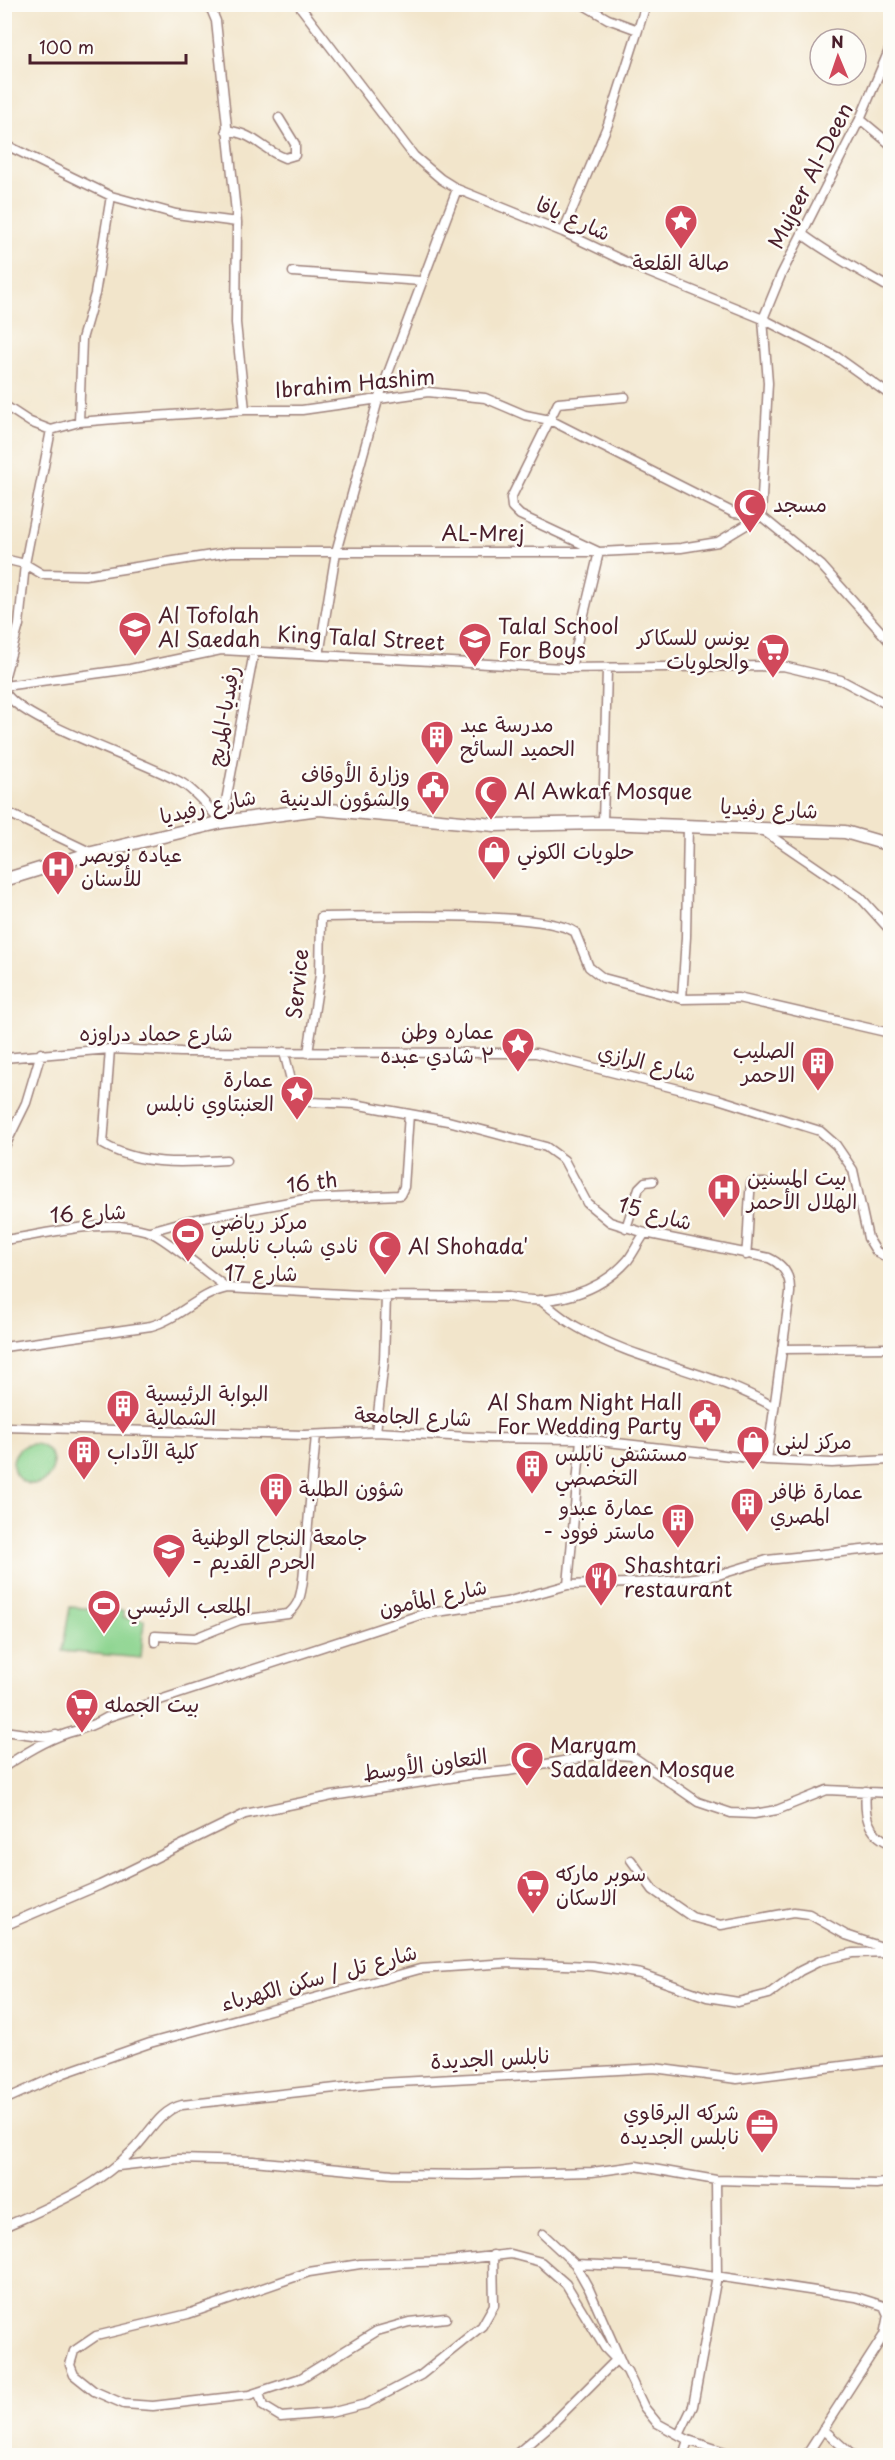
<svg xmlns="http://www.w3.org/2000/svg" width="895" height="2460" viewBox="0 0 895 2460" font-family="'Playpen Sans','Playpen Sans Arabic',sans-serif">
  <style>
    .green { fill: #8cd48f; stroke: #6b7a5d; stroke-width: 1.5 }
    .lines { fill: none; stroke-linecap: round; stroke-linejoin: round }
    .street-casing { stroke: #9e827b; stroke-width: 11 }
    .secondary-casing { stroke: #9e827b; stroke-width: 15 }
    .street { stroke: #fff; stroke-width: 8 }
    .secondary { stroke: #fff; stroke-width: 12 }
    .labels { text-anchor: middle; stroke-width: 5; stroke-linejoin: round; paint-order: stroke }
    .street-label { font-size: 21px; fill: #4a1f2b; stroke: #fdfcf7 }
    .poi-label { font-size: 21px; fill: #4a1f2b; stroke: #fdfcf7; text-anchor: start }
  </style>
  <rect width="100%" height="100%" fill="#fdfcf7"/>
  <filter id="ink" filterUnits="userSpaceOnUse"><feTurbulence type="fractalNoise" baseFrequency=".0167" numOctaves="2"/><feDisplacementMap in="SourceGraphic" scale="12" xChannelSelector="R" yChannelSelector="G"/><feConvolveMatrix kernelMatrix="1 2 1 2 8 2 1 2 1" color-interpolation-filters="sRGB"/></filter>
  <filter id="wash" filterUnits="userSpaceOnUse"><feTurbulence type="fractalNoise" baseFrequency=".008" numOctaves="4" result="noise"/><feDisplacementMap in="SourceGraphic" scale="24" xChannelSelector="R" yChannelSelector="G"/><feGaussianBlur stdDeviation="1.35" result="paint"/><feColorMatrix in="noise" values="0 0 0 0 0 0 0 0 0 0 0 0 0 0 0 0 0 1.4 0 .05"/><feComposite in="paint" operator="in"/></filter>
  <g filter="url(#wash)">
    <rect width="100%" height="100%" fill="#f2e5cb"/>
    <path class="green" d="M13 1464a20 20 0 1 1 40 0a20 20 0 1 1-40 0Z
      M70,1607L123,1611V1618L144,1620L141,1658L62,1651Z"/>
  </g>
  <g filter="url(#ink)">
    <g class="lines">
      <g class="street-casing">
        <path id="street" d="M209,4L216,21L237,222L236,323L245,410
          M298,4L414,156L441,179L457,189L563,232L645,271L763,319L837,357L890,395
          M638,30L646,4
          M860,119L890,144
          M226,130C258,135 259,148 285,158L295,155V144L279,118
          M4,144L111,196L176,214L237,222
          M563,232L608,124L638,30L608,19L582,4
          M802,234C830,255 860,271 890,288
          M293,272L421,281
          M4,405L30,422L51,430L79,422L126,418L245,410H302L428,392L485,398L525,415L550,420L734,513L761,516L821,565L890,642
          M79,422L82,339L95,294L111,196
          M4,559L25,564L42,574L85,575L231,552H599L681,548L718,542L761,516L768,383L763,319L781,275L860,119L890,48
          M319,655L336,552L378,400L457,189
          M571,668L599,552L520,515L512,507L511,498L558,403L625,397
          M4,679L19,625L25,564L51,430
          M4,686L130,669L221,650L563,668L783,666L841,680L890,706
          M4,690C17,721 148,762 182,783C197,792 210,810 222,822
          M4,811L92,853
          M222,822L254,652
          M603,823L607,669
          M762,830L860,897L890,930
          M682,999L686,937L688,825
          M110,1049L103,1144C140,1166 184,1163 226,1160
          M284,1052L292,1084L299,1095L310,1102L354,1104L448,1121L546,1147L564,1160L587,1203L610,1222L645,1233L769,1258C784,1265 791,1277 790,1293L767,1460
          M308,1053L320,975L321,917C370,917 541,910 575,932L589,967L603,978L682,999L738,998L890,1033
          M4,1058L110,1049L181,1052L536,1053L718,1099L820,1131L836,1145L853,1170L868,1238L876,1251L890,1260
          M4,1148L26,1103L41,1053
          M626,1228L639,1188L645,1182L653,1181
          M150,1231L186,1221L306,1199L400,1195L404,1187L409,1114
          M4,1240C49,1234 104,1217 148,1231C163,1236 211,1276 227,1288
          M746,1255C749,1231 748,1208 751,1183H765
          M540,1300C552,1309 564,1320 577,1327C639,1363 713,1371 774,1407
          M4,1347L151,1326C179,1319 198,1294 227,1288L380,1296L509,1297C551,1307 599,1293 628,1260C634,1252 639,1241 645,1233
          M782,1349L890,1348
          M4,1427L304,1435L376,1432L488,1438L581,1439L767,1460L832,1463L890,1460
          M376,1432L384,1361L386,1296
          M568,1585L581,1439
          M155,1642V1636L195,1638L240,1620L288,1614C300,1604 301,1594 303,1580L316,1435
          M4,1731L47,1737L56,1735
          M4,1767C24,1754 46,1740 68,1733C83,1729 95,1725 108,1717L423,1614L506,1602L568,1585L660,1582L718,1575L767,1560L890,1547
          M866,1791C864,1814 867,1834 890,1843
          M631,1860L653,1890L692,1917L721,1925L794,1912L809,1914L846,1935L885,1948
          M4,1926L100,1885L245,1814L332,1796L469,1775L508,1771L602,1754L632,1756L698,1802L731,1813L754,1814L777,1810L827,1790L890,1793
          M4,2100L64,2073L150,2043L420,1969L508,1963L593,1966L641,1974L707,1997L738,2002L769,1994L800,1971L822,1960L853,1953L890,1952
          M118,2166L178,2159L253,2161L392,2174L470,2175L592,2172L636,2166L716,2180L876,2184L890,2182
          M4,2227C50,2206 96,2188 132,2151C148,2136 160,2110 182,2105L381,2083L654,2068L737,2079L890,2060
          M543,2234L575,2264L589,2289L623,2366
          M575,2264L655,2267L856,2297L884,2306L888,2315L884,2335L806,2456
          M446,2318L409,2322L377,2331L301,2378L249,2395L153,2406L124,2404L94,2391L74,2375L70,2365L74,2351L96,2336L188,2314L309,2272L360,2264L449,2261L511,2254L541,2262L566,2284L605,2348L627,2371L644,2407L657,2423L688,2440L737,2456
          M259,2393L263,2406L281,2417L330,2413L366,2404L421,2375L482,2326L494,2305L493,2255
          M823,2429L853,2456
          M679,2435L693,2406L717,2276L716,2180
          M514,2456L553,2423L616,2360
          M683,2456L688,2440"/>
      </g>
      <g class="secondary-casing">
        <path id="secondary" d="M4,880L92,853L222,822L319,809L495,825L603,823L845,832L890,845"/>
      </g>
      <use href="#street" class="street"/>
      <use href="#secondary" class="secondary"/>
    </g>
  </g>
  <defs>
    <g id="sight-pin" transform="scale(1.725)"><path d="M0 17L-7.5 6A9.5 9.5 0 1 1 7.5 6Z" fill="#d1495b" stroke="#fdfcf7"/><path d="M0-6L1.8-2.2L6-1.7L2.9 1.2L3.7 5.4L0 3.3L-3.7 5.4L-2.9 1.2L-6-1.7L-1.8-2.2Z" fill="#fff"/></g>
    <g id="mosque-pin" transform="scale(1.725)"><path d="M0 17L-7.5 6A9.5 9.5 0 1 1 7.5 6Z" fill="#d1495b" stroke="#fdfcf7"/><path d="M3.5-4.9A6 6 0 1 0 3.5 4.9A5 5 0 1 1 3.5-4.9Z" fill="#fff"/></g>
    <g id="school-pin" transform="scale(1.725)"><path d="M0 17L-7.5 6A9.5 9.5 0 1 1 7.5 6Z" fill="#d1495b" stroke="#fdfcf7"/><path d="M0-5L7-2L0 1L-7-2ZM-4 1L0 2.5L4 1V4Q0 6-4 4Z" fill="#fff"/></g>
    <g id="supermarket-pin" transform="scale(1.725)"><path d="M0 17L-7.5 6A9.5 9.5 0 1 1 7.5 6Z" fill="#d1495b" stroke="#fdfcf7"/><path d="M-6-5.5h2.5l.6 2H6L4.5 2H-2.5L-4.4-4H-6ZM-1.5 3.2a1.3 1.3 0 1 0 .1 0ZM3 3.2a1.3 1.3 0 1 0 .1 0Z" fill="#fff"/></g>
    <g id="building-pin" transform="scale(1.725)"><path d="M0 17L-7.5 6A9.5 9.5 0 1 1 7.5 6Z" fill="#d1495b" stroke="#fdfcf7"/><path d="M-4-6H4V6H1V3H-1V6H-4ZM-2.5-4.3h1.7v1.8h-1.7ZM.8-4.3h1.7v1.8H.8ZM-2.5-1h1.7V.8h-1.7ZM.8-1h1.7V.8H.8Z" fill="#fff"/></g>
    <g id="civic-pin" transform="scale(1.725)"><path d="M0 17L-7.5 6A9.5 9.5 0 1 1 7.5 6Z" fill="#d1495b" stroke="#fdfcf7"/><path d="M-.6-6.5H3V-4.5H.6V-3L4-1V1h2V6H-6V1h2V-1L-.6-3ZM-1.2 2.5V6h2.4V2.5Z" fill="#fff"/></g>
    <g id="shop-pin" transform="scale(1.725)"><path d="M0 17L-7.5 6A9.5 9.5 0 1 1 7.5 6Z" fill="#d1495b" stroke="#fdfcf7"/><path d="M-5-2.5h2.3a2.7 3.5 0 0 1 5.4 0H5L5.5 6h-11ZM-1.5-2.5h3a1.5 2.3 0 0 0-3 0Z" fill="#fff"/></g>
    <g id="hospital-pin" transform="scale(1.725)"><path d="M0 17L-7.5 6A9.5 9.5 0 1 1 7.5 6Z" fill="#d1495b" stroke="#fdfcf7"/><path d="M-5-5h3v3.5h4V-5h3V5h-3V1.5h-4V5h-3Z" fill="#fff"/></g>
    <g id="stadium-pin" transform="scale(1.725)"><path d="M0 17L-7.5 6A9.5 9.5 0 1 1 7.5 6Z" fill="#d1495b" stroke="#fdfcf7"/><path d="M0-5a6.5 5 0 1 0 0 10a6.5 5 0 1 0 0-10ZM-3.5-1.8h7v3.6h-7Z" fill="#fff"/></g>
    <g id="university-pin" transform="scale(1.725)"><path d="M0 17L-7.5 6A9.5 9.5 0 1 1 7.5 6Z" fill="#d1495b" stroke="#fdfcf7"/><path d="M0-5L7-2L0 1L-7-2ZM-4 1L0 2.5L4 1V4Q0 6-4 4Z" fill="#fff"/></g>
    <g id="restaurant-pin" transform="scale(1.725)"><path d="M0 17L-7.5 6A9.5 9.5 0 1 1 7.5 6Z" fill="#d1495b" stroke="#fdfcf7"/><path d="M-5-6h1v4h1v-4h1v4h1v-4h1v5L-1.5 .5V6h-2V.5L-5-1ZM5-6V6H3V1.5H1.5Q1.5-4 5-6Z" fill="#fff"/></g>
    <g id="office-pin" transform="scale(1.725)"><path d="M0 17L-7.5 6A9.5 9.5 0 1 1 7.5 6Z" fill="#d1495b" stroke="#fdfcf7"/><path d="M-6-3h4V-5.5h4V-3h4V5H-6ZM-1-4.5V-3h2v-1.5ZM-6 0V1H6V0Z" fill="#fff"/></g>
  </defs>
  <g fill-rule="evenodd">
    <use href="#sight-pin" x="681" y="221"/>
    <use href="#mosque-pin" x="750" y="505"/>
    <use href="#school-pin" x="135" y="628"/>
    <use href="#school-pin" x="475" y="639"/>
    <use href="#supermarket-pin" x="773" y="650"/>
    <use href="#building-pin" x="437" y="737"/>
    <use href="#civic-pin" x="433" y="787"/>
    <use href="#mosque-pin" x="491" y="792"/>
    <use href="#shop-pin" x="494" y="852"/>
    <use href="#hospital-pin" x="58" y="867"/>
    <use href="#sight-pin" x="518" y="1044"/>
    <use href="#building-pin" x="818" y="1063"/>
    <use href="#sight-pin" x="297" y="1092"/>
    <use href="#hospital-pin" x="724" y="1190"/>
    <use href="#stadium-pin" x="188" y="1234"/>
    <use href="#mosque-pin" x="385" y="1247"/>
    <use href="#building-pin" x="123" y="1406"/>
    <use href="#civic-pin" x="705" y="1415"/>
    <use href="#shop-pin" x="753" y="1442"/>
    <use href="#building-pin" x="84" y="1452"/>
    <use href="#building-pin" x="532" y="1466"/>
    <use href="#building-pin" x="276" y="1489"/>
    <use href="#building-pin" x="747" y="1504"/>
    <use href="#building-pin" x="678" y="1520"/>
    <use href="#university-pin" x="169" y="1550"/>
    <use href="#restaurant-pin" x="601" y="1578"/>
    <use href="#stadium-pin" x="104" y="1606"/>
    <use href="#supermarket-pin" x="82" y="1705"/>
    <use href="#mosque-pin" x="527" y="1758"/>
    <use href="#supermarket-pin" x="533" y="1886"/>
    <use href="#office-pin" x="762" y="2125"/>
  </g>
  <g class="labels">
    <g class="street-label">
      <text transform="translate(811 176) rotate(-63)" y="7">Mujeer Al-Deen</text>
      <text transform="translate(573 219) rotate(24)" y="7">شارع يافا</text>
      <text transform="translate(355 384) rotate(-5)" y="7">Ibrahim Hashim</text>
      <text x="483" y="541">AL-Mrej</text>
      <text transform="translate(361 639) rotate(3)" y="7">King Talal Street</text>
      <text transform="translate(224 716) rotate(-80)" y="7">رفيديا-المريج</text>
      <text transform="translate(208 807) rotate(-12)" y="7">شارع رفيديا</text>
      <text transform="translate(769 809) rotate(3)" y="7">شارع رفيديا</text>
      <text transform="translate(298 984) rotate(-84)" y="7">Service</text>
      <text x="156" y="1041">شارع حماد دراوزه</text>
      <text transform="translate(647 1063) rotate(14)" y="7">شارع الرازي</text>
      <text transform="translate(312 1183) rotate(-7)" y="7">16 th</text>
      <text transform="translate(88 1214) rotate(-3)" y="7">شارع 16</text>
      <text transform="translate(655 1214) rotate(15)" y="7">شارع 15</text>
      <text x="261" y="1281">شارع 17</text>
      <text transform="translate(413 1417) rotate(2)" y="7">شارع الجامعة</text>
      <text transform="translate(433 1598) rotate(-12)" y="7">شارع المأمون</text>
      <text transform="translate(425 1765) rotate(-8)" y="7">التعاون الأوسط</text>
      <text transform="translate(319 1978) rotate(-15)" y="7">شارع تل / سكن الكهرباء</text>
      <text transform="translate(490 2059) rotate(-3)" y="7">نابلس الجديدة</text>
    </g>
    <g class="poi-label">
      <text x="681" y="270" text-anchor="middle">صالة القلعة</text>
      <text x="773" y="512">مسجد</text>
      <text x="158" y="623">Al Tofolah<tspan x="158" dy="24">Al Saedah</tspan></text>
      <text x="498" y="634">Talal School<tspan x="498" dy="24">For Boys</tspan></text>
      <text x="750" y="645" text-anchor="end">يونس للسكاكر<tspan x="750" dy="24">والحلويات</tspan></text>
      <text x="460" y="732">مدرسة عبد<tspan x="460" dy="24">الحميد السائح</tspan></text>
      <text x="410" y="782" text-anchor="end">وزارة الأوقاف<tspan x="410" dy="24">والشؤون الدينية</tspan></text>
      <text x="514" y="799">Al Awkaf Mosque</text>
      <text x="517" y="859">حلويات الكوني</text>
      <text x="81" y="862">عياده نويصر<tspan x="81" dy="24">للأسنان</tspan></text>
      <text x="495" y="1039" text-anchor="end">عماره وطن<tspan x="495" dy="24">٣ شادي عبده</tspan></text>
      <text x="795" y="1058" text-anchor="end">الصليب<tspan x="795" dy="24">الاحمر</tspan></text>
      <text x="274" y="1087" text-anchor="end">عمارة<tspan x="274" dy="24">العنبتاوي نابلس</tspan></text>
      <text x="747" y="1185">بيت المسنين<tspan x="747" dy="24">الهلال الأحمر</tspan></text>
      <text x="211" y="1229">مركز رياضي<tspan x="211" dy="24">نادي شباب نابلس</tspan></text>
      <text x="408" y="1254">Al Shohada'</text>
      <text x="146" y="1401">البوابة الرئيسية<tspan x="146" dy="24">الشمالية</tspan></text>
      <text x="682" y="1410" text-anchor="end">Al Sham Night Hall<tspan x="682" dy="24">For Wedding Party</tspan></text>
      <text x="776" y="1449">مركز لبنى</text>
      <text x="107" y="1459">كلية الآداب</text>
      <text x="555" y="1461">مستشفى نابلس<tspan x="555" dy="24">التخصصي</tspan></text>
      <text x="299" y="1496">شؤون الطلبة</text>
      <text x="770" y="1499">عمارة ظافر<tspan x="770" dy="24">المصري</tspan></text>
      <text x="655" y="1515" text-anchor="end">عمارة عبدو<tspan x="655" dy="24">- ماستر فوود</tspan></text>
      <text x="192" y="1545">جامعة النجاح الوطنية<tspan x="192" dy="24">- الحرم القديم</tspan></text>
      <text x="624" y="1573">Shashtari<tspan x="624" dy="24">restaurant</tspan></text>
      <text x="127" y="1613">الملعب الرئيسي</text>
      <text x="105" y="1712">بيت الجمله</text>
      <text x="550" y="1753">Maryam<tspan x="550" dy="24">Sadaldeen Mosque</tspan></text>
      <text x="556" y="1881">سوبر ماركه<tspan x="556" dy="24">الاسكان</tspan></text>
      <text x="739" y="2120" text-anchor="end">شركه البرقاوي<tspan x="739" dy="24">نابلس الجديده</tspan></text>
    </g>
  </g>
  <rect width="895" height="2460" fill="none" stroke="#fdfcf7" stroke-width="24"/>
  <g transform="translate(838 57) rotate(358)"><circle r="28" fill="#fdfcf7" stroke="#b5a4a5" stroke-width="1.5"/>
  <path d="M0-4.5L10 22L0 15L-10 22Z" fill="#d1495b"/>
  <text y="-9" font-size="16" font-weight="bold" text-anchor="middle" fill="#4a1f2b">N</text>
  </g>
  <path d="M30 54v9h156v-9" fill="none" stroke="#4a1f2b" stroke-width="3"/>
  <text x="39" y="54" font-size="18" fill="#4a1f2b" stroke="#fdfcf7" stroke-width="4.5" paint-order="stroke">100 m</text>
</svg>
